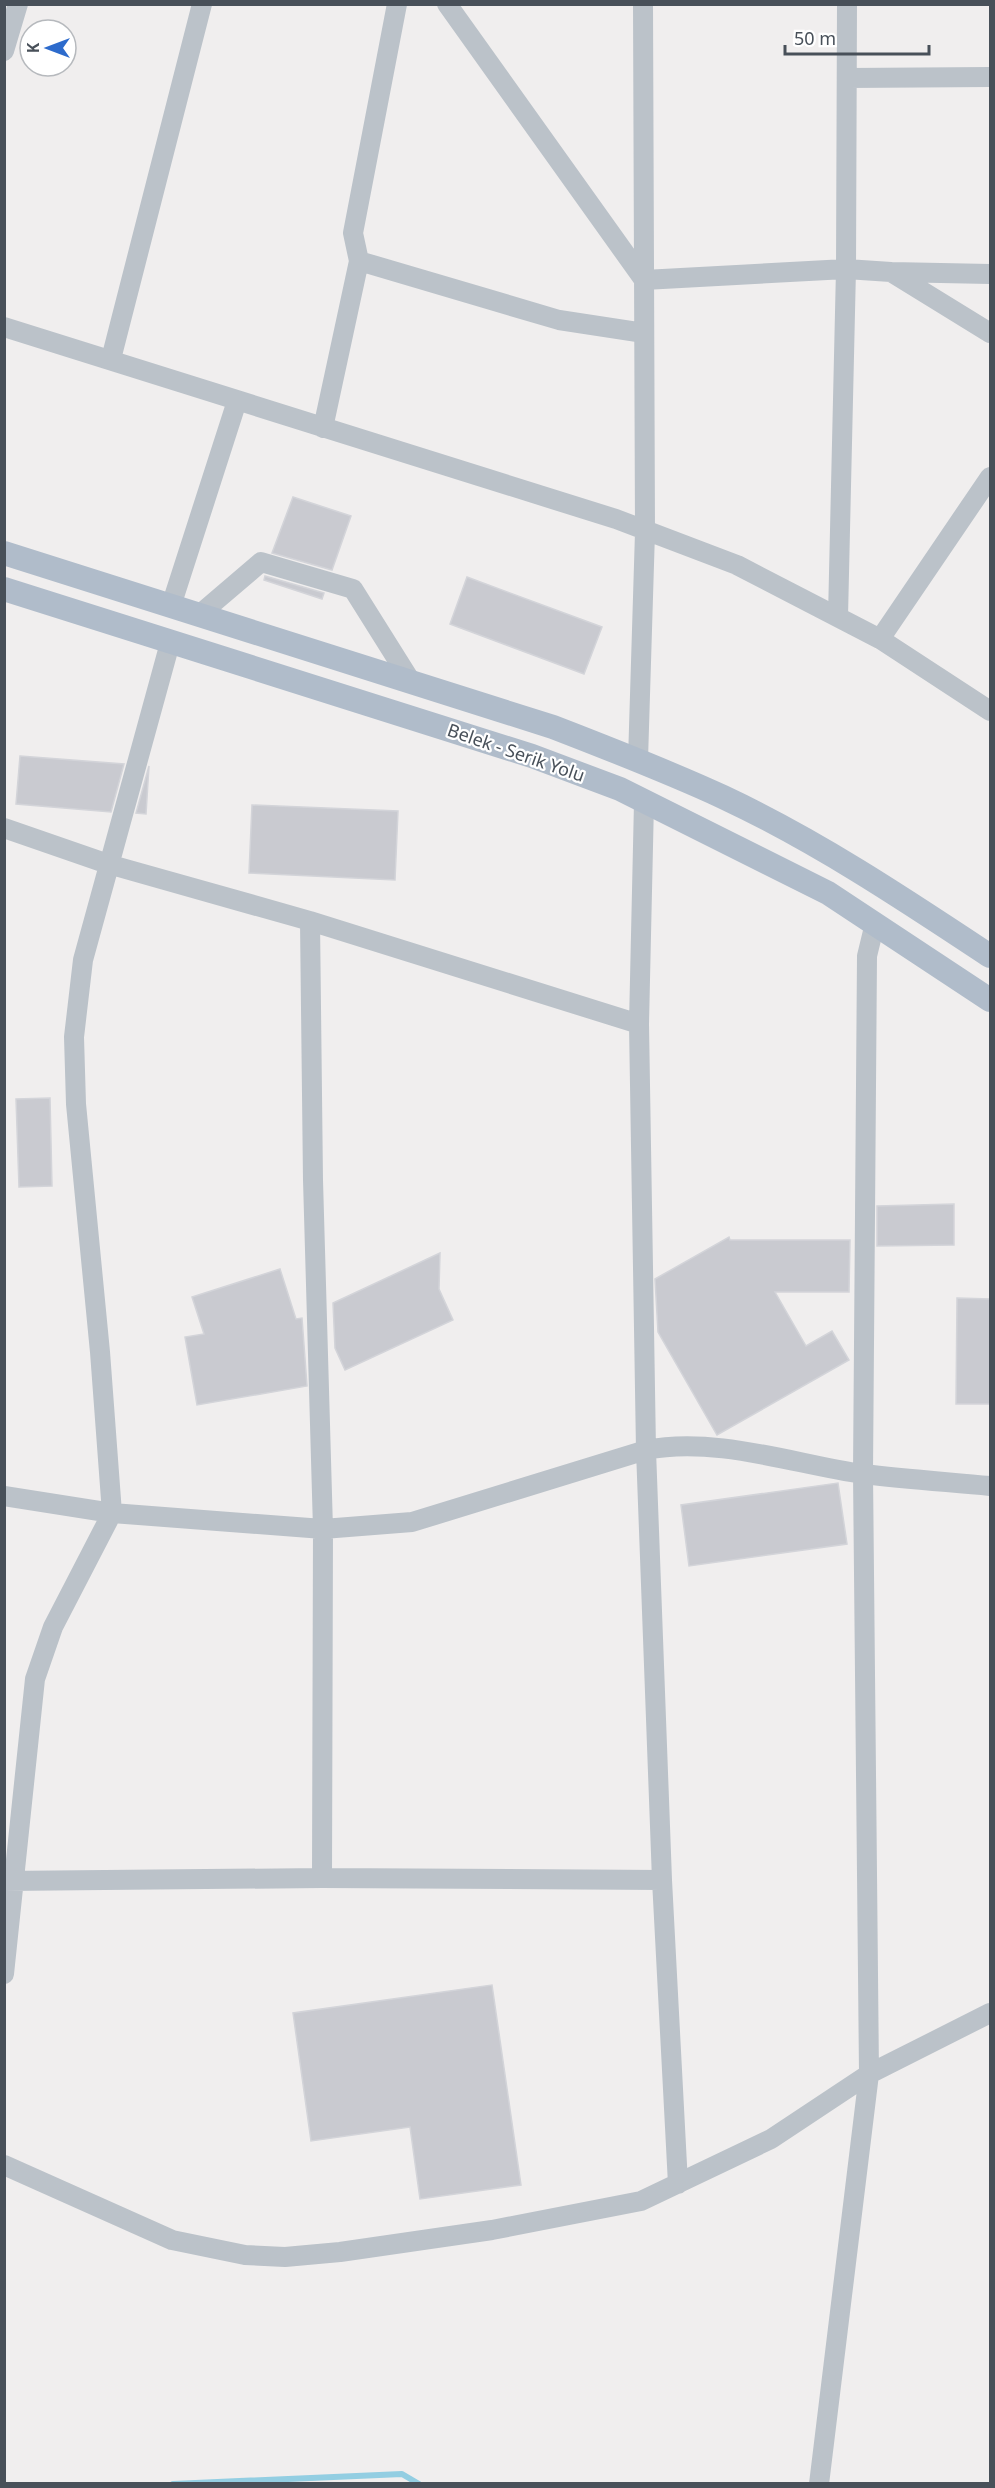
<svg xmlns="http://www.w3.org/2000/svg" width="995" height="2488" viewBox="0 0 995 2488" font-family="'Noto Sans',sans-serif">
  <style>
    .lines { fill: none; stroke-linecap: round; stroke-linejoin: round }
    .stream { stroke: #93cee2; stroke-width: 6 }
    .building { fill: #c9cad0; stroke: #d3d4d9; stroke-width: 1.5 }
    .minor { stroke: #bbc2c9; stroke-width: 20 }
    .major { stroke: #b0bcca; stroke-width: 24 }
    .labels { text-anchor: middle; stroke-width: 4.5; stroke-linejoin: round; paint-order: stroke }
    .street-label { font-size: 18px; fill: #485059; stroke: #fff }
  </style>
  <rect width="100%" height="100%" fill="#f0eeee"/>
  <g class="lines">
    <path class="stream" d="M173,2484L402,2474L419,2484"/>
  </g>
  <path class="building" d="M293,497L351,516L332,570L272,553Z
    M265,576L324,593L322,599L264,580Z
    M467,577L602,627L584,674L450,624Z
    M20,756L124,764L111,812L16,804Z
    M149,766L146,814L136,813Z
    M252,805L398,811L395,880L249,873Z
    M50,1098L52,1186L19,1187L16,1099Z
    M954,1204V1245L877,1246V1206Z
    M729,1237L730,1240H850L849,1292H775L806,1346L832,1331L849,1360L717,1435L658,1332L655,1279Z
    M440,1253L439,1289L453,1320L345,1370L335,1348L333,1303Z
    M280,1269L296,1319L302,1318L307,1386L197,1405L185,1337L204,1334L192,1297Z
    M957,1298L990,1299V1404H956Z
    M838,1483L847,1544L689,1566L681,1505Z
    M492,1985L521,2185L420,2199L410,2127L311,2141L293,2013Z"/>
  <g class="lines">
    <path class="minor" d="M447,4L644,280
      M4,51L18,4
      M848,78L990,77
      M359,261L559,320L644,333
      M891,272L990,274
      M644,280L846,269L891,272L990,333
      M4,327L616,519L737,565L880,639L990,711
      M111,359L202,4
      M323,428L359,261L353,233L397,4
      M171,606L237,401
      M199,615L261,562L353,589L412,683
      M838,617L846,269L847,4
      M880,639L990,477
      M638,760L645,532L643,4
      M644,802L639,1024L646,1450L662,1880L678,2184
      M4,828L108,864L310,921L639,1024
      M310,921L313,1180L323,1529L322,1878
      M4,1496L112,1513L323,1529L412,1522L646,1450C715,1436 794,1464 863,1474C905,1479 948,1482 990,1486
      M4,1881L322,1878L662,1880
      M4,1974L35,1679L53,1627L112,1513L100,1352L76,1104L74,1037L83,960L170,643
      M4,2165L172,2240L245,2255L285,2257L340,2252L492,2230L641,2201L771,2139L869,2074L990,2013
      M819,2484L869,2074L863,1473L867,956L875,923"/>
    <path class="major" d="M4,553L553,727C610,749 667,771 723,797C817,841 904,899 990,956
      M4,589L532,756L620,789L828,893L990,1000"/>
  </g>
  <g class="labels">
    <g class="street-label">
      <text transform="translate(516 753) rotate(19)" y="6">Belek - Serik Yolu</text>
    </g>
  </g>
  <rect width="995" height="2488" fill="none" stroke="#485059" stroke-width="12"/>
  <g transform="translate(48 48) rotate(270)"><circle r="28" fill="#ffffff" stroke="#b6b9bd" stroke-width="1.5"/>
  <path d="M0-4.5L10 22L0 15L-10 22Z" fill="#2d6bcc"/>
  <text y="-9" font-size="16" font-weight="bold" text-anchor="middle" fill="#485059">K</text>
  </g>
  <path d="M785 45v9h144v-9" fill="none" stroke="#485059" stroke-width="3"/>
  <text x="794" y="45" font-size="18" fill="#485059" stroke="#ffffff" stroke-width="4.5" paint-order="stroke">50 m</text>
</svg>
